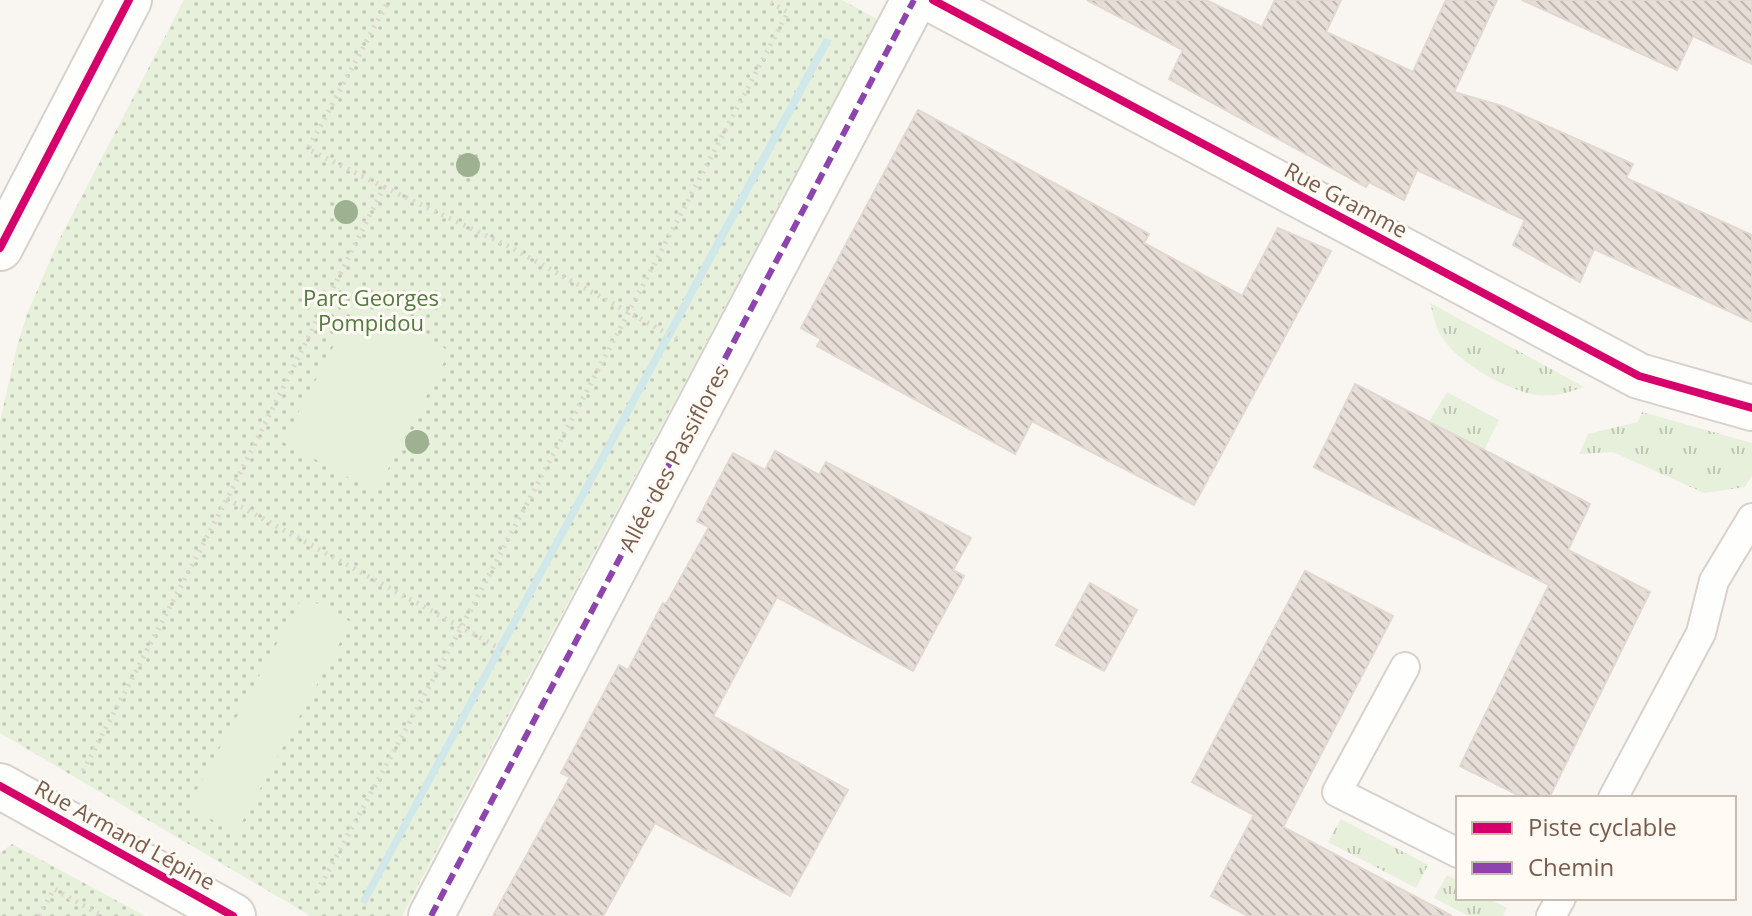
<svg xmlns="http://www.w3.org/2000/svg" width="1752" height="916" viewBox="0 0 1752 916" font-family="'Open Sans',sans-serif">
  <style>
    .grass { fill: url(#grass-tufts) }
    .park { fill: url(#park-dots) }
    .garden { fill: #e7f0db }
    .water { fill: #d0e8ea }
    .building { fill: url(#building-back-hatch); stroke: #e2d8d2; stroke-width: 2 }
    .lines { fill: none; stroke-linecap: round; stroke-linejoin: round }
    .lane-casing { stroke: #d7d1cb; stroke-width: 32 }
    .street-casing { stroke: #d7d1cb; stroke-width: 48 }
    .path { stroke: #dcd5d0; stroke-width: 5; stroke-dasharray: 2 6; stroke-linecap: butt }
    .lane { stroke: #fefefd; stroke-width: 28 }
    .street { stroke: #fefefd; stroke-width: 44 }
    .quiet { stroke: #8e44ad; stroke-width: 6; stroke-dasharray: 12 6; stroke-linecap: butt }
    .cycleway-casing { stroke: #fffaf3; stroke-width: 13 }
    .cycleway { stroke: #d6006c; stroke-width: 8 }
    .tree { fill: #9eb190 }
    .labels { text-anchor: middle; stroke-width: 6; stroke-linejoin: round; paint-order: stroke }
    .street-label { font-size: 22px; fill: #7a5c4d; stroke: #fffaf3 }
    .park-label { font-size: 22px; fill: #537a41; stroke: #fffaf3 }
  </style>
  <defs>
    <pattern id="grass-tufts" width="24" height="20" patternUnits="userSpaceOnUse" patternTransform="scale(2)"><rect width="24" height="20" fill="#e7f0db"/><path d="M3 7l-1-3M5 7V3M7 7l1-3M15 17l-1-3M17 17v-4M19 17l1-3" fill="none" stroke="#c0c6b4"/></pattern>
    <pattern id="park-dots" width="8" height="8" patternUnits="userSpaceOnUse" patternTransform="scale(2)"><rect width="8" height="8" fill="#e7f0db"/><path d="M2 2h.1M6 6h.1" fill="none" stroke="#c0c6b4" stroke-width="1.8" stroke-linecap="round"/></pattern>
    <pattern id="building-back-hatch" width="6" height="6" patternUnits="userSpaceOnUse" patternTransform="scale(2)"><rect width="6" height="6" fill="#e6ded7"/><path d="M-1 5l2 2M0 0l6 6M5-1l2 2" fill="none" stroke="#bfb7b1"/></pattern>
  </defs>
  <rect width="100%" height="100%" fill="#f9f5f0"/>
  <path class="grass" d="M1430,303L1584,387C1570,392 1555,397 1540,395C1510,393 1454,361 1440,334C1435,325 1433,313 1430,303Z
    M1447,392L1499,420L1484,450L1429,422Z
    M1642,412L1752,443V475L1745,487L1704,493L1613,452L1579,454L1588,434L1638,422Z
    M1341,819L1428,865L1416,888L1328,842Z
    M1447,875L1458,881V898H1488L1507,908L1503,916H1469L1434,898Z"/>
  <path class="park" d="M184,0H842L877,19L402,916H311L0,733V422L16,350L27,314L59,240Z
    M12,844L145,916H0V853Z"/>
  <path class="garden" d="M357,302L450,351L376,492L283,442Z
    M303,596L351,622L236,833L188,806Z"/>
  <path class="water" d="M824,38L832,40L366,905L360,901Z"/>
  <path class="building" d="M1087,0H1206L1262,27L1275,0H1341L1326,32L1413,72L1446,0H1497L1454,92L1502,106L1633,164L1626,178L1752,235V322L1594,249L1580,282L1513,245L1525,220L1417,170L1404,200L1369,182L1366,187L1169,79L1183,50Z
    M1522,0H1752V64L1693,36L1677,70Z
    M918,110L1149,234L1144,243L1242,296L1278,228L1331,251L1194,505L1032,421L1015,454L817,346L821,339L801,328Z
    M1355,384L1590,504L1568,550L1650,592L1549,798H1524L1460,766L1549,585L1314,467Z
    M775,451L819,475L826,462L971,538L953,570L964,576L913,671L777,597L713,716L848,790L790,896L655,823L603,916H493L570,777L561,773L619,665L628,670L663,603L666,604L709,527L697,521L733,453L765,470Z
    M1305,571L1393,616L1283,827L1452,916H1248L1211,896L1254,815L1192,782Z
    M1090,583L1137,610L1104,671L1056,645Z"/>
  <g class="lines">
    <g class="lane-casing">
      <path id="lane" d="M1405,667L1337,792L1458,853
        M1613,798L1701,633L1714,581L1752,518
        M1551,916L1561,898"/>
    </g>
    <g class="street-casing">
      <path id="street" d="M933,0L1639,376L1752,408
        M0,248L129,0
        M0,786L233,916
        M431,916L914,0"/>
    </g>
    <path class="path" d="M384,187L510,247L677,339
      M227,499L510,654
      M83,771L227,499L384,187L308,149L389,0
      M317,892L462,626L788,12L766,0
      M39,916L54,889L102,916"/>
    <use href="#lane" class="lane"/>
    <use href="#street" class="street"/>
    <path class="quiet" d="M431,916L914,0"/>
    <g class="cycleway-casing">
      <path id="cycleway" d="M933,0L1639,376L1752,408
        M0,248L129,0
        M0,786L233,916"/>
    </g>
    <use href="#cycleway" class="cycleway"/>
  </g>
  <g class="tree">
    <circle cx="468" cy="165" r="12"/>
    <circle cx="346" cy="212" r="12"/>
    <circle cx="417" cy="442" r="12"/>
  </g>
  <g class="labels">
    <g class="street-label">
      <text transform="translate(1346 200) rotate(28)" y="8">Rue Gramme</text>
      <text transform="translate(674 458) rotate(-62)" y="8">Allée des Passiflores</text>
      <text transform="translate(125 835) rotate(29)" y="8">Rue Armand Lépine</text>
    </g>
    <g class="park-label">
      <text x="371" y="306">Parc Georges<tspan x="371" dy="25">Pompidou</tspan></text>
    </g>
  </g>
  <rect x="1456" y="796" width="280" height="104" fill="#fffaf3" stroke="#cabbb1" stroke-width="2"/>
  <rect x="1472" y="822" width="40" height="12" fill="#d6006c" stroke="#cabbb1" stroke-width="2"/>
  <text x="1528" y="836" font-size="24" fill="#7a5c4d">Piste cyclable</text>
  <rect x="1472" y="862" width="40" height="12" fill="#8e44ad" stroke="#cabbb1" stroke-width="2"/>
  <text x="1528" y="876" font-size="24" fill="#7a5c4d">Chemin</text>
</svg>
